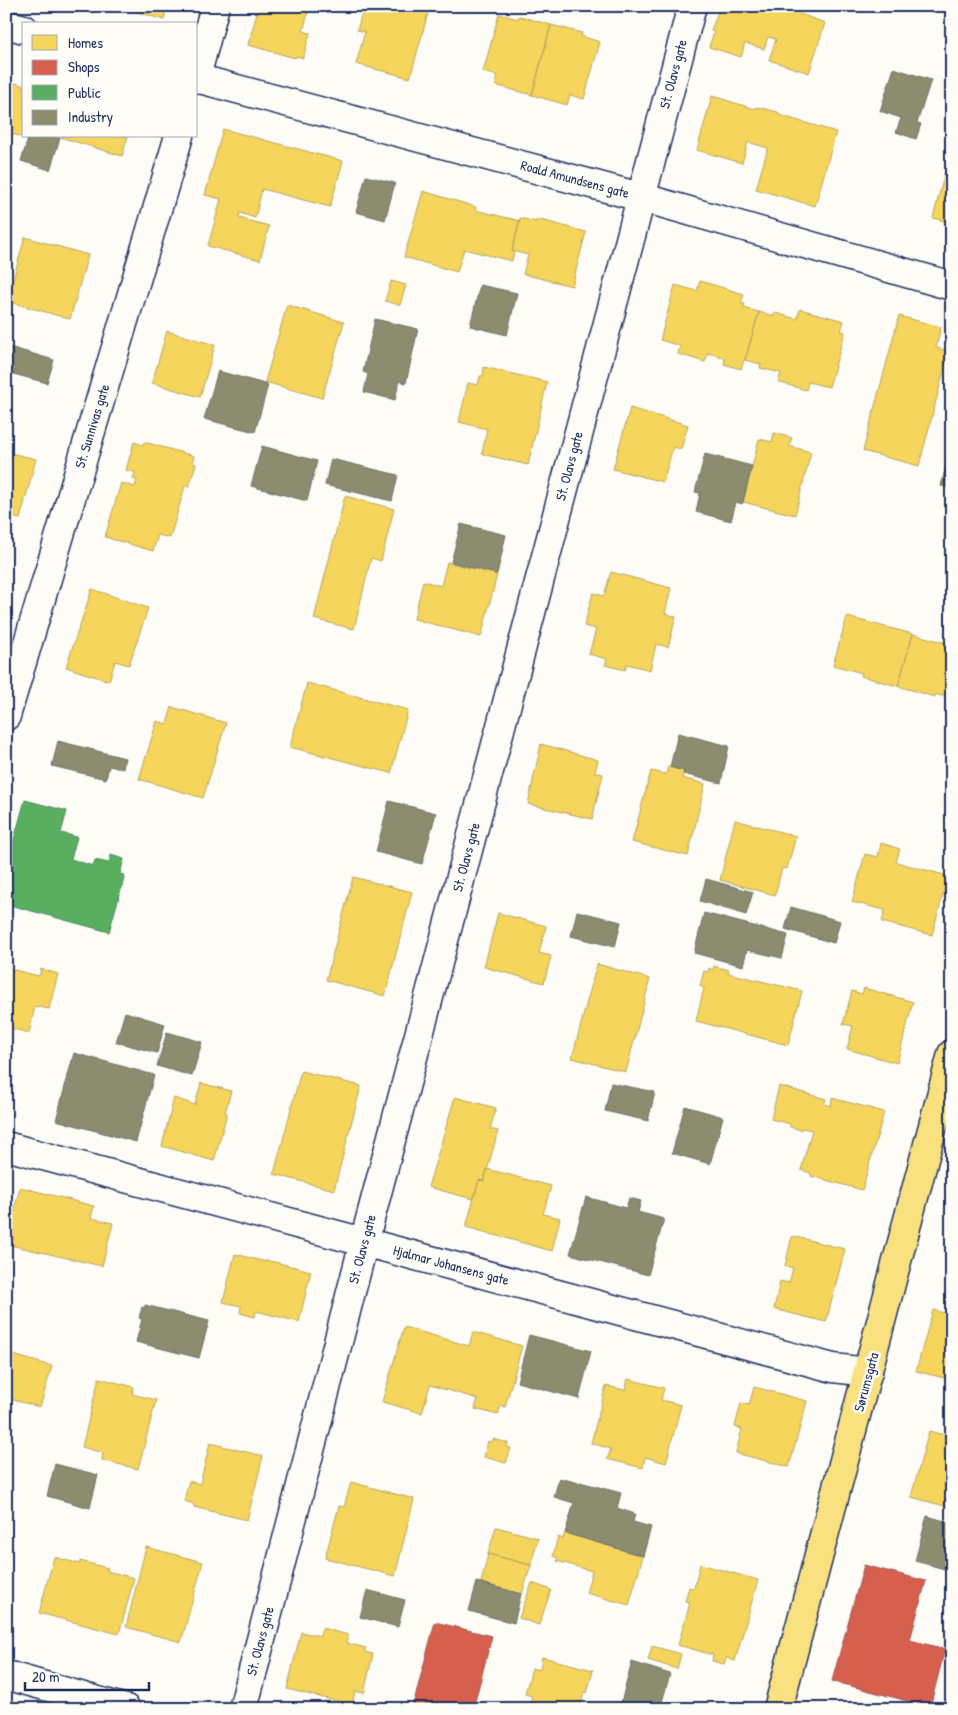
<svg xmlns="http://www.w3.org/2000/svg" width="958" height="1715" viewBox="0 0 958 1715" font-family="'Patrick Hand',sans-serif">
  <style>
    .homes { fill: #f6d55c; stroke: #b4a35d }
    .shops { fill: #d6604d; stroke: #9e5152 }
    .public { fill: #5aae61; stroke: #478860 }
    .industry { fill: #8c8c6e; stroke: #6a7069 }
    .lines { fill: none; stroke-linecap: round; stroke-linejoin: round }
    .minor-casing { stroke: #1b2f5e; stroke-width: 31 }
    .major-casing { stroke: #1b2f5e; stroke-width: 31 }
    .minor { stroke: #fdfcf7; stroke-width: 28 }
    .major { stroke: #fae180; stroke-width: 28 }
    .labels { text-anchor: middle; stroke-width: 5; stroke-linejoin: round; paint-order: stroke }
    .street-label { font-size: 14px; fill: #1b2f5e; stroke: #fdfcf7 }
  </style>
  <rect width="100%" height="100%" fill="#fdfcf7"/>
  <filter id="ink" filterUnits="userSpaceOnUse"><feTurbulence type="fractalNoise" baseFrequency=".02" numOctaves="2"/><feDisplacementMap in="SourceGraphic" scale="10" xChannelSelector="R" yChannelSelector="G"/><feConvolveMatrix kernelMatrix="1 2 1 2 8 2 1 2 1" color-interpolation-filters="sRGB"/></filter>
  <g filter="url(#ink)">
    <path class="homes" d="M118,6H167L164,20Z
      M259,6H310L303,31L310,33L303,58L296,56L295,58L248,45Z
      M364,6L371,8V6H430L410,78L356,64L365,32L357,30Z
      M720,6H778L825,23L809,73L769,60L776,39L768,37L764,49L745,43L741,57L709,47L714,32L711,31Z
      M499,14L518,19L519,16L551,25L532,95L495,85L498,76L483,72Z
      M551,25L582,33L581,36L600,42L584,99L570,95L567,105L532,95Z
      M6,80L24,86V136H34L32,140L6,132Z
      M712,96L755,109L757,107L778,112L779,115L836,132L815,206L756,189L768,148L748,142L742,163L697,150Z
      M223,129L343,161L330,207L262,189L255,218L240,213L239,218L269,226L260,260L208,246L221,199L205,195Z
      M57,136H128L122,156Z
      M949,157L952,158V223L933,218Z
      M423,191L476,207L475,210L520,221L512,251L514,252L512,261L464,249L457,272L404,257Z
      M520,218L536,222L537,219L586,232L572,286L523,274L528,255L512,251Z
      M25,237L88,255L70,319L7,301Z
      M391,281L406,285L400,305L385,301Z
      M700,281L744,294L741,303L745,304L744,308L759,312L745,360H744L741,369L724,364L725,358L708,353L705,362L678,354L680,346L660,340L675,285L697,291Z
      M287,305L344,322L322,398L265,382Z
      M800,309L844,321L841,331L845,332L829,387L808,382L806,390L778,382L781,373L760,368L761,364L745,360L759,312L774,316L775,313L797,319Z
      M899,316L941,327L936,348L949,351L919,466L863,451Z
      M167,331L215,345L200,397L152,383Z
      M484,367L547,382L528,465L482,454L487,429L459,422L468,383L478,385L480,376H483Z
      M630,408L688,425L681,449L673,447L663,482L613,469Z
      M774,433L792,438L789,446L811,452L795,515L743,502L759,439L772,442Z
      M134,442L143,445L144,442L194,456L192,463L196,464L189,487L185,486L170,538L158,535L153,551L105,537L121,483L135,487L137,480L133,479L135,472L126,470Z
      M6,452L36,459L20,519L6,516Z
      M345,496L394,509L381,561L371,558L354,629L314,619Z
      M447,562L497,575L481,637L414,619L423,581L441,586Z
      M611,572L671,588L665,613L676,617L668,647L656,644L650,670L627,664L625,670L605,665L607,659L589,654L596,629L584,626L593,593L604,596Z
      M92,589L148,608L129,665L115,661L109,681L66,667Z
      M847,617L913,634L898,686L861,676L862,673L833,665Z
      M913,634L950,644L949,647L952,648V699L935,694V697L898,686Z
      M307,683L408,710L391,773L290,747Z
      M172,707L226,723L203,798L139,779L157,721L167,724Z
      M541,744L598,760L595,772L603,774L592,819L528,804Z
      M668,767L684,771L682,778L705,784L688,856L632,842L651,771L666,774Z
      M735,820L796,836L787,869L782,868L775,895L720,880Z
      M881,843L900,849L896,862L948,876L932,935L882,922L885,910L852,902L865,854L878,857Z
      M353,877L412,892L385,996L326,980Z
      M498,913L546,926L539,953L551,956L544,983L484,967Z
      M597,964L650,979L626,1072L572,1058Z
      M714,966L729,970L728,973L802,991L788,1045L696,1021L704,988L700,986L704,971L708,972L709,968L713,970Z
      M6,968L39,976L41,969L58,974L49,1009L35,1006L29,1033L6,1027Z
      M864,988L913,1002L897,1063L847,1049L853,1026L843,1024L852,991L862,994Z
      M301,1071L361,1086L334,1190L274,1174Z
      M201,1083L231,1091L225,1113H227L214,1161L162,1146L174,1098L195,1105Z
      M779,1086L826,1099L824,1104L831,1106L832,1098L884,1112L862,1190L811,1176V1173L801,1170L812,1130L802,1128L801,1130L790,1127V1124L771,1119Z
      M455,1097L496,1108L490,1129L498,1131L484,1181L479,1180L473,1199L428,1187Z
      M487,1169L551,1186L543,1214L560,1218L552,1251L466,1227L479,1180L484,1181Z
      M20,1187L94,1206L91,1218L113,1223L102,1266L6,1244Z
      M792,1236L845,1249L826,1322L774,1309L780,1281L789,1283L793,1268L785,1266Z
      M235,1254L266,1262V1260L311,1271L299,1322L256,1311L255,1317L240,1313L241,1306L223,1302Z
      M933,1310L952,1315V1380L916,1371Z
      M404,1327L469,1346L473,1332L522,1346L505,1407L501,1405L498,1415L475,1409L478,1399L430,1385L422,1413L382,1402Z
      M6,1353L52,1366L40,1407L6,1398Z
      M99,1378L134,1387L132,1394L156,1400L138,1469L102,1460L103,1453L82,1447Z
      M628,1379L664,1388L661,1400L681,1405L666,1463L645,1457L643,1468L607,1459L611,1449L591,1443L606,1386L625,1390Z
      M754,1387L807,1401L789,1467L736,1453L742,1429L735,1427L741,1403L749,1405Z
      M929,1431L952,1437V1508L911,1497Z
      M493,1439L508,1443L507,1447L511,1448L506,1463L484,1457L488,1441L492,1443Z
      M210,1443L263,1456L247,1520L194,1507V1504L184,1501L189,1481L200,1484Z
      M351,1482L414,1499L395,1576L325,1558L339,1506L344,1507Z
      M496,1527L538,1538L531,1565L488,1554Z
      M565,1533L643,1556L629,1605L586,1593L592,1571L557,1561L558,1558L553,1556L558,1537L563,1539Z
      M146,1547L203,1562L181,1642L126,1627Z
      M488,1554L531,1565L522,1594L481,1583Z
      M54,1557L80,1564V1561L108,1568L107,1571L134,1578L119,1634L39,1613Z
      M700,1564L758,1580L735,1661L726,1658L724,1664L712,1661L713,1655L678,1645L690,1603L685,1601L689,1587L694,1588Z
      M532,1583L551,1590L539,1625L519,1618Z
      M322,1628L348,1635L346,1643L366,1648L364,1652L373,1654L364,1693L355,1691L352,1705L287,1689L301,1632L320,1636Z
      M652,1646L681,1654L677,1669L648,1660Z
      M542,1657L593,1670L587,1693L584,1692L580,1709H529L532,1696L525,1694L532,1668L540,1670Z"/>
    <path class="shops" d="M864,1565L926,1581L910,1640L945,1649L930,1707L832,1681Z
      M435,1622L492,1636L473,1709H412Z"/>
    <path class="public" d="M25,800L67,811L61,833L77,837L71,859L93,866L95,860L109,863L111,855L124,859L120,874L125,875L109,932L6,904V868Z"/>
    <path class="industry" d="M894,68L931,80L917,123L921,124L916,139L896,132L901,118L880,111Z
      M34,136L60,138L50,170L21,161L28,139L32,140Z
      M366,176L395,183L385,220L356,212Z
      M480,285L517,293L507,335L470,326Z
      M375,319L418,329L406,383L399,381L395,400L364,392L368,374L363,372Z
      M6,346L54,360L47,383L6,372Z
      M218,371L268,385L255,432L204,419Z
      M262,446L317,461L307,501L251,486Z
      M951,446H952V488L941,486Z
      M705,454L752,466L743,502L742,504L736,502L731,521L696,512L700,493L695,492Z
      M331,459L398,475L392,501L325,485Z
      M461,524L506,535L497,574L451,562Z
      M678,733L729,746L721,783L683,774L684,771L670,767Z
      M58,741L125,758L123,769L109,766L106,779L52,766Z
      M389,801L436,813L422,864L376,852Z
      M706,879L753,892L746,915L700,901Z
      M791,907L840,921L834,943L785,929Z
      M577,911L621,922L615,947L571,936Z
      M704,913L788,935L782,958L747,950L743,966L694,953Z
      M125,1012L165,1024L157,1053L116,1042Z
      M167,1032L202,1042L192,1076L157,1066Z
      M74,1053L154,1075L136,1142L56,1120Z
      M611,1083L655,1092L648,1121L605,1111Z
      M685,1106L723,1117L710,1164L672,1153Z
      M586,1197L626,1208L629,1198L641,1201L638,1212L664,1219L648,1275L570,1254Z
      M145,1305L209,1321L199,1358L136,1342L142,1319L139,1318L142,1307L145,1308Z
      M529,1335L591,1351L579,1399L517,1382Z
      M55,1464L98,1475L90,1508L47,1496Z
      M559,1478L579,1483L580,1482L621,1493L617,1508L635,1514L633,1522L651,1527L643,1556L565,1533L574,1503L554,1497Z
      M927,1516L952,1523V1571L915,1561Z
      M477,1582L521,1594L514,1623L469,1611Z
      M367,1590L405,1600L398,1627L360,1617Z
      M632,1662L670,1674L660,1709H631L620,1706Z"/>
    <g class="lines">
      <g class="minor-casing">
        <path id="minor" d="M6,24L24,29
          M196,77L215,6
          M196,78L640,197L952,286
          M6,716L179,136
          M6,1146L833,1368L868,1372
          M6,1675L126,1709
          M243,1709L364,1242L692,6"/>
      </g>
      <g class="major-casing">
        <path id="major" d="M778,1709L952,1054"/>
      </g>
      <use href="#minor" class="minor"/>
      <use href="#major" class="major"/>
    </g>
  </g>
  <g class="labels">
    <g class="street-label">
      <text transform="translate(673 74) rotate(-75)" y="5">St. Olavs gate</text>
      <text transform="translate(575 179) rotate(15)" y="5">Roald Amundsens gate</text>
      <text transform="translate(92 426) rotate(-73)" y="5">St. Sunnivas gate</text>
      <text transform="translate(569 466) rotate(-75)" y="5">St. Olavs gate</text>
      <text transform="translate(466 857) rotate(-75)" y="5">St. Olavs gate</text>
      <text transform="translate(362 1249) rotate(-75)" y="5">St. Olavs gate</text>
      <text transform="translate(451 1265) rotate(15)" y="5">Hjalmar Johansens gate</text>
      <text transform="translate(866 1382) rotate(-75)" y="5">Sørumsgata</text>
      <text transform="translate(260 1641) rotate(-75)" y="5">St. Olavs gate</text>
    </g>
  </g>
  <rect width="958" height="1715" fill="none" stroke="#fdfcf7" stroke-width="25"/>
  <rect x="12" y="12" width="933" height="1690" fill="none" stroke="#1b2f5e" stroke-width="2" filter="url(#ink)"/>
  <rect x="22" y="22" width="175" height="115" fill="#fdfcf7" stroke="#a3aaba"/>
  <rect x="32" y="35" width="25" height="15" fill="#f6d55c" stroke="#a3aaba"/>
  <text x="68" y="48" font-size="15" fill="#1b2f5e">Homes</text>
  <rect x="32" y="60" width="25" height="15" fill="#d6604d" stroke="#a3aaba"/>
  <text x="68" y="72" font-size="15" fill="#1b2f5e">Shops</text>
  <rect x="32" y="85" width="25" height="15" fill="#5aae61" stroke="#a3aaba"/>
  <text x="68" y="98" font-size="15" fill="#1b2f5e">Public</text>
  <rect x="32" y="110" width="25" height="15" fill="#8c8c6e" stroke="#a3aaba"/>
  <text x="68" y="122" font-size="15" fill="#1b2f5e">Industry</text>
  <path d="M25 1682v8h124v-8" fill="none" stroke="#1b2f5e" stroke-width="2.5"/>
  <text x="32" y="1682" font-size="15" fill="#1b2f5e" stroke="#fdfcf7" stroke-width="4" paint-order="stroke">20 m</text>
</svg>
